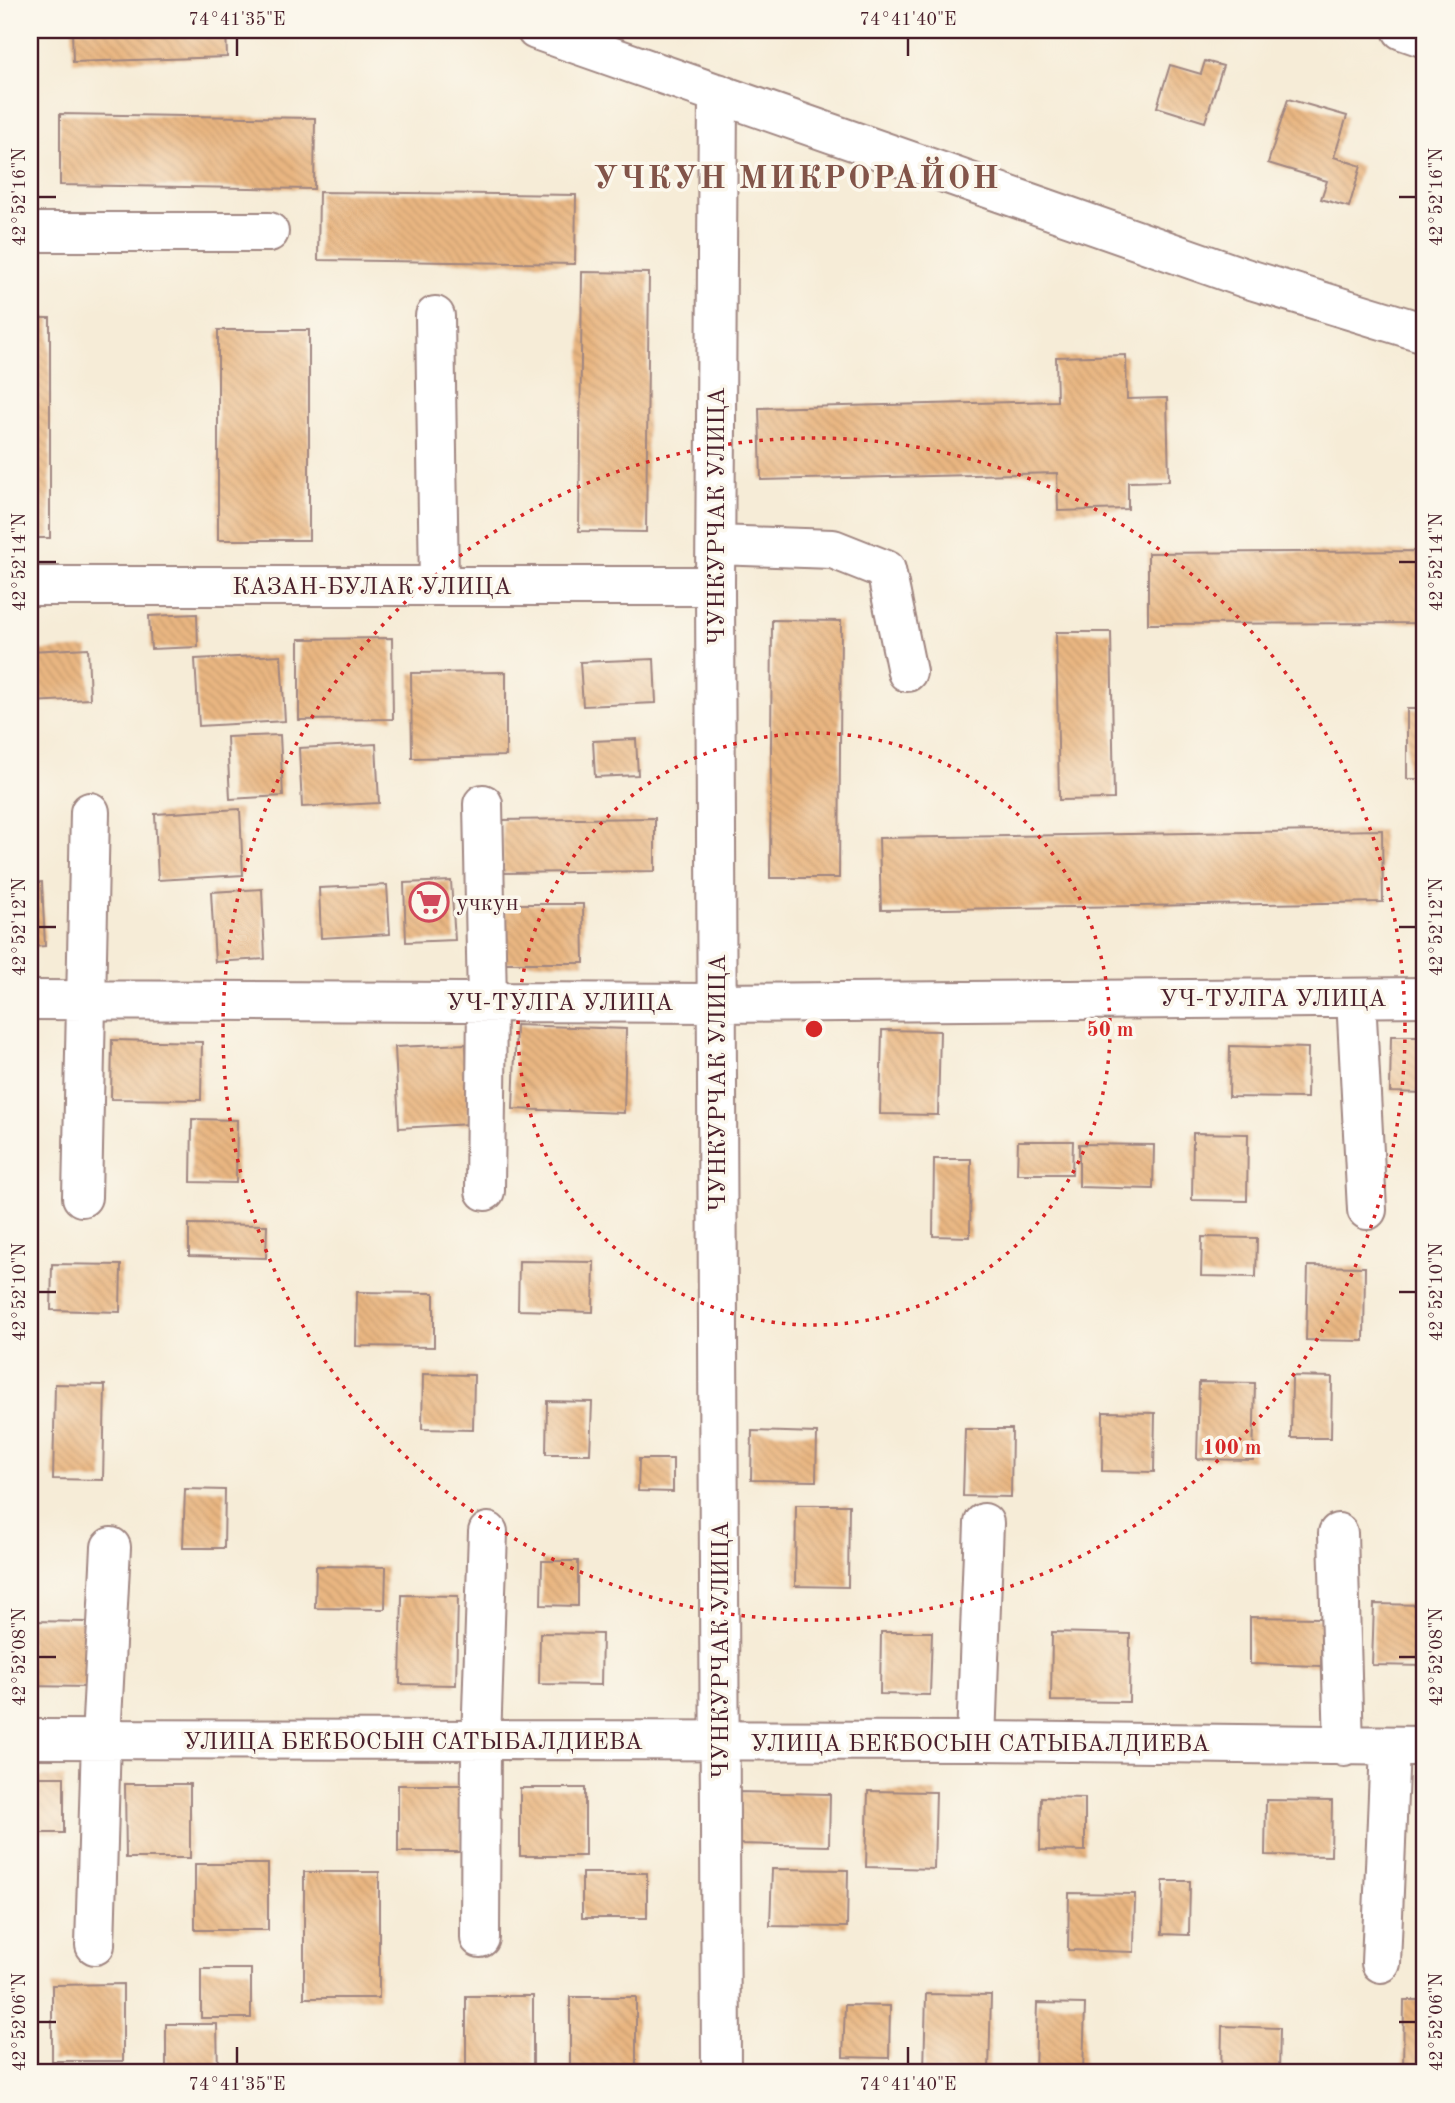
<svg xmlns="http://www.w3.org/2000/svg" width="1455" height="2103" viewBox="0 0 1455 2103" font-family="'Old Standard TT',serif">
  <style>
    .building { fill: url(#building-back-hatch) }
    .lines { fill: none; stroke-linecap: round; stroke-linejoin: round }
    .minor-casing { stroke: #a08681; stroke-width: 42 }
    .minor { stroke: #fff; stroke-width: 38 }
    .ticks { fill: none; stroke: #4a1f2b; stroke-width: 2.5 }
    .ring { fill: none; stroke: #d62828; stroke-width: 3.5; stroke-dasharray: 3.5 7 }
    .labels { text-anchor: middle; stroke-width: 7; stroke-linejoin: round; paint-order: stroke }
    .street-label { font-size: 24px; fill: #4a1f2b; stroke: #fbf7ec }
    .poi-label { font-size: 24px; fill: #4a1f2b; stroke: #fbf7ec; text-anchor: start }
    .district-label { font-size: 32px; font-weight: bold; letter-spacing: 2px; fill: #825449; stroke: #fbf7ec }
    .centre { fill: #d62828; stroke: #fbf7ec; stroke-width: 3.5 }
    .ring-label { font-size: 21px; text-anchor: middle; font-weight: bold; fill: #d62828; stroke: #fbf7ec; stroke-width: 7; stroke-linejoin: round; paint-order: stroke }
    .neatline { fill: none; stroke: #4a1f2b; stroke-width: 2.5 }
    .ticks-label { font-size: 18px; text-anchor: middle; fill: #4a1f2b }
  </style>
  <defs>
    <pattern id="building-back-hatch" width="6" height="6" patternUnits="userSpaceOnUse" patternTransform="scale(1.75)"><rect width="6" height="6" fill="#e9b681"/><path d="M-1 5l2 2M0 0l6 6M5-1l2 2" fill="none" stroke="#c99c70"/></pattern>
  </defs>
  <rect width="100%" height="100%" fill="#fbf7ec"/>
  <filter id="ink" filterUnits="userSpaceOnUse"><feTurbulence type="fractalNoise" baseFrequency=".0143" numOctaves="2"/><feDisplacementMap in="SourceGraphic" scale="14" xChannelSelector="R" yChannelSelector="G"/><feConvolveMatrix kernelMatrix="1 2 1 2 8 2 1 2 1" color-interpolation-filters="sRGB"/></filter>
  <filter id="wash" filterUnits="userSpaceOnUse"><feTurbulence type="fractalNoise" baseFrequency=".00686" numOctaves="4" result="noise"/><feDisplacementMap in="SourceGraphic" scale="28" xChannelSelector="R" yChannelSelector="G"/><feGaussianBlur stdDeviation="1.57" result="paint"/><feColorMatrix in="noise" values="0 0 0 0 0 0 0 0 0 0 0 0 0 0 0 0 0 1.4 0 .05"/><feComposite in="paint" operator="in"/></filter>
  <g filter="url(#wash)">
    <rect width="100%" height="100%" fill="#f6ecd7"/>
    <g id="blocks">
      <path class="building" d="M72,30H226L227,57L73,62Z
        M1205,61L1223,66L1205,122L1157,107L1170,65L1201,74Z
        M1288,99L1347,116L1334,157L1361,166L1349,207L1321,199L1327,181L1268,163Z
        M60,114L315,118L314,189L60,185Z
        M319,192L576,195L575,264L318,260Z
        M582,272L649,273L646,532L579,531Z
        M30,318H50V538H30Z
        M218,330H309V540H218Z
        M1126,355L1127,399L1167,398L1169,481L1128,482V509L1058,511L1057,473L761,480L759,408L1057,401L1056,357Z
        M1425,551V623L1148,624V553Z
        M197,614L198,647L151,649L149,616Z
        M772,620L841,621L839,878H770Z
        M1056,632H1111L1114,799L1059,800Z
        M392,638L393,719L299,720V639Z
        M88,648L90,699L30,702V651Z
        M281,655L285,721L199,726L195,659Z
        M654,659L656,703L583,706L580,662Z
        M506,672V756L412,758L411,673Z
        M1407,709H1425V779H1407Z
        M280,735L283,796L230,799L227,737Z
        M636,739L638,775L595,777L593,741Z
        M376,744L379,803L302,807L299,748Z
        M240,809L243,875L158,880L155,814Z
        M655,818V871L503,873L502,820Z
        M1382,830L1383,902L881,910L879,838Z
        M451,881L455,940L406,942L404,883Z
        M42,882L45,946L30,947V883Z
        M387,885L390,934L321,938L319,888Z
        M262,889L265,959L215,962L211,892Z
        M505,904H583L584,963H505Z
        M516,1025L626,1029L624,1113L513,1109Z
        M882,1030L940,1031L938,1115L880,1114Z
        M1391,1036H1425V1093L1390,1092Z
        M112,1040L202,1042L201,1100L111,1099Z
        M466,1044L470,1124L399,1128L395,1047Z
        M1230,1046L1308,1048L1307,1098L1229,1097Z
        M192,1119L237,1120L236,1183L191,1182Z
        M1193,1133L1248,1134L1247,1201L1192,1200Z
        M1018,1141H1073L1072,1174H1017Z
        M1079,1144L1154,1145L1153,1189L1079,1187Z
        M934,1159H971L970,1237L933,1236Z
        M189,1224L267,1225L266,1258L189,1256Z
        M1202,1237L1257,1238L1256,1277L1201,1276Z
        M519,1261L594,1262L593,1312L518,1310Z
        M52,1264L121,1265L120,1312L51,1310Z
        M1308,1266L1365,1267L1364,1341L1306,1340Z
        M357,1292L434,1293V1347L356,1346Z
        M423,1374L474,1375L473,1430L422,1429Z
        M1292,1376L1332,1377L1331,1438H1291Z
        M1199,1382L1255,1383L1253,1460L1197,1459Z
        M55,1384L105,1385L103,1480L53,1479Z
        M547,1401L592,1402L590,1454H546Z
        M1103,1412L1155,1413L1154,1472L1102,1471Z
        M965,1429H1012L1011,1497L963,1496Z
        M752,1431L817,1433L816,1481L751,1480Z
        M639,1459H673V1492L638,1491Z
        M185,1489L225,1490L224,1548H183Z
        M796,1505H849L848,1587L795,1586Z
        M542,1561H578V1606L541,1605Z
        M316,1566L386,1567L385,1609L315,1608Z
        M402,1595L458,1596L456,1685L400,1684Z
        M1374,1604L1425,1605V1666L1372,1665Z
        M1250,1617L1322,1618L1321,1666L1250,1664Z
        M30,1621L89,1622L87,1687L30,1686Z
        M881,1632H932L930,1695L880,1694Z
        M1052,1632L1130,1634L1129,1702L1051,1701Z
        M540,1633L602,1634L601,1685L539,1684Z
        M30,1777H64V1833H30Z
        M125,1784H190V1858H126Z
        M398,1785H461V1852H398Z
        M520,1788H585V1856H520Z
        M868,1791L936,1792L934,1869L866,1867Z
        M736,1792L830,1794L829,1846L735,1844Z
        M1041,1797L1085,1798V1851L1040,1850Z
        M1266,1800L1332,1801L1331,1856L1265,1855Z
        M195,1864H268V1930H195Z
        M772,1869L848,1870L847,1927L770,1926Z
        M304,1872H379V1998H304Z
        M582,1873H647V1918H582Z
        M1163,1881H1190L1189,1935L1162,1934Z
        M1069,1893L1135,1894L1134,1952L1068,1950Z
        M201,1969H251V2018H201Z
        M123,1984V2061H52V1985Z
        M926,1994L991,1995L989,2072L924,2071Z
        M466,1996H533V2073H466Z
        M570,1997H636V2073H570Z
        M1404,2000H1425V2073H1403Z
        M1037,2003L1085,2004L1083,2073H1035Z
        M845,2005L890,2006L889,2058L843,2057Z
        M166,2024H217L218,2072H166Z
        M1222,2026L1280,2028L1279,2073H1221Z"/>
    </g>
  </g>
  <g filter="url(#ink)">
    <use href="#blocks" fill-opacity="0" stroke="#a08681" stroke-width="2"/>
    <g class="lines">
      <g class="minor-casing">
        <path id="minor" d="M536,30L1245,278L1425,333
          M1402,30L1425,38
          M718,93L715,586L721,2073
          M30,232H269
          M435,316L439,586
          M716,545L833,549L886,570L907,672
          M30,586H715
          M483,804L487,1002L485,1191
          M1356,998L1367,1210
          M30,1000L717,1003L1425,997
          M82,1197L90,812
          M1338,1533L1344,1747
          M30,1739L976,1741L1425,1746
          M976,1741L984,1523
          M480,1938L481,1741L488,1532
          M95,1945L101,1739L111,1547
          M1381,1963L1390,1747"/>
      </g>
      <use href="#minor" class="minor"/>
    </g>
  </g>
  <path class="ticks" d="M237,38V56M908,38V56M38,197H56M1399,197H1416M38,562H56M1399,562H1416M38,927H56M1399,927H1416M38,1292H56M1399,1292H1416M38,1657H56M1399,1657H1416M38,2022H56M1399,2022H1416M237,2047V2064M908,2047V2064"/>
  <g class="ring">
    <circle cx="814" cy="1029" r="296"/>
    <circle cx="814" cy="1029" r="591"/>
  </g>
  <defs>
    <g id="supermarket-ring" transform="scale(2.0125)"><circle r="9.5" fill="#fbf7ec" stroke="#d1495b" stroke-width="1.5"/><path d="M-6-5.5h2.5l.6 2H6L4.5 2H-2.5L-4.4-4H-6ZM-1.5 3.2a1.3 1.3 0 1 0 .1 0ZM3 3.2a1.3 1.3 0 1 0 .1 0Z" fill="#d1495b"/></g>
  </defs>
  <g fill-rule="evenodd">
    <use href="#supermarket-ring" x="429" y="902"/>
  </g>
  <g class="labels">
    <g class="street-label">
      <text transform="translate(716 516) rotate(-90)" y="8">ЧУНКУРЧАК УЛИЦА</text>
      <text x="372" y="594">КАЗАН-БУЛАК УЛИЦА</text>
      <text x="1273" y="1006">УЧ-ТУЛГА УЛИЦА</text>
      <text x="560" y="1010">УЧ-ТУЛГА УЛИЦА</text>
      <text transform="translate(717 1083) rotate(-90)" y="8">ЧУНКУРЧАК УЛИЦА</text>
      <text transform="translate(720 1650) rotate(-90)" y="8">ЧУНКУРЧАК УЛИЦА</text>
      <text x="413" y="1749">УЛИЦА БЕКБОСЫН САТЫБАЛДИЕВА</text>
      <text x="980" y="1751">УЛИЦА БЕКБОСЫН САТЫБАЛДИЕВА</text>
    </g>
    <g class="poi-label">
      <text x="456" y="910">учкун</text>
    </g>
    <g class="district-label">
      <text x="797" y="188">УЧКУН МИКРОРАЙОН</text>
    </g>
  </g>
  <circle cx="814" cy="1029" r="10" class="centre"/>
  <g class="ring-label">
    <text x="1110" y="1036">50 m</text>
    <text x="1232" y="1454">100 m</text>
  </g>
  <rect width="1455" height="2103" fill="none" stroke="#fbf7ec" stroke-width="77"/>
  <rect x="38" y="38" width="1378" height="2026" class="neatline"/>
  <g class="ticks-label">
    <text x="237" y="25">74°41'35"E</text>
    <text x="908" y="25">74°41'40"E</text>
    <text transform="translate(19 197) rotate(-90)" y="6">42°52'16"N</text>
    <text transform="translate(1436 197) rotate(-90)" y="6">42°52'16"N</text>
    <text transform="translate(19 562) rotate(-90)" y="6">42°52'14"N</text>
    <text transform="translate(1436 562) rotate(-90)" y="6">42°52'14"N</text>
    <text transform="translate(19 927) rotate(-90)" y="6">42°52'12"N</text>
    <text transform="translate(1436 927) rotate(-90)" y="6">42°52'12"N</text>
    <text transform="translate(19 1292) rotate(-90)" y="6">42°52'10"N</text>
    <text transform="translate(1436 1292) rotate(-90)" y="6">42°52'10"N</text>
    <text transform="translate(19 1657) rotate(-90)" y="6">42°52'08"N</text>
    <text transform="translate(1436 1657) rotate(-90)" y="6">42°52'08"N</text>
    <text transform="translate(19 2022) rotate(-90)" y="6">42°52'06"N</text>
    <text transform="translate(1436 2022) rotate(-90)" y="6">42°52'06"N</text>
    <text x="237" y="2090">74°41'35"E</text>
    <text x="908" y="2090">74°41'40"E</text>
  </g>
</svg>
